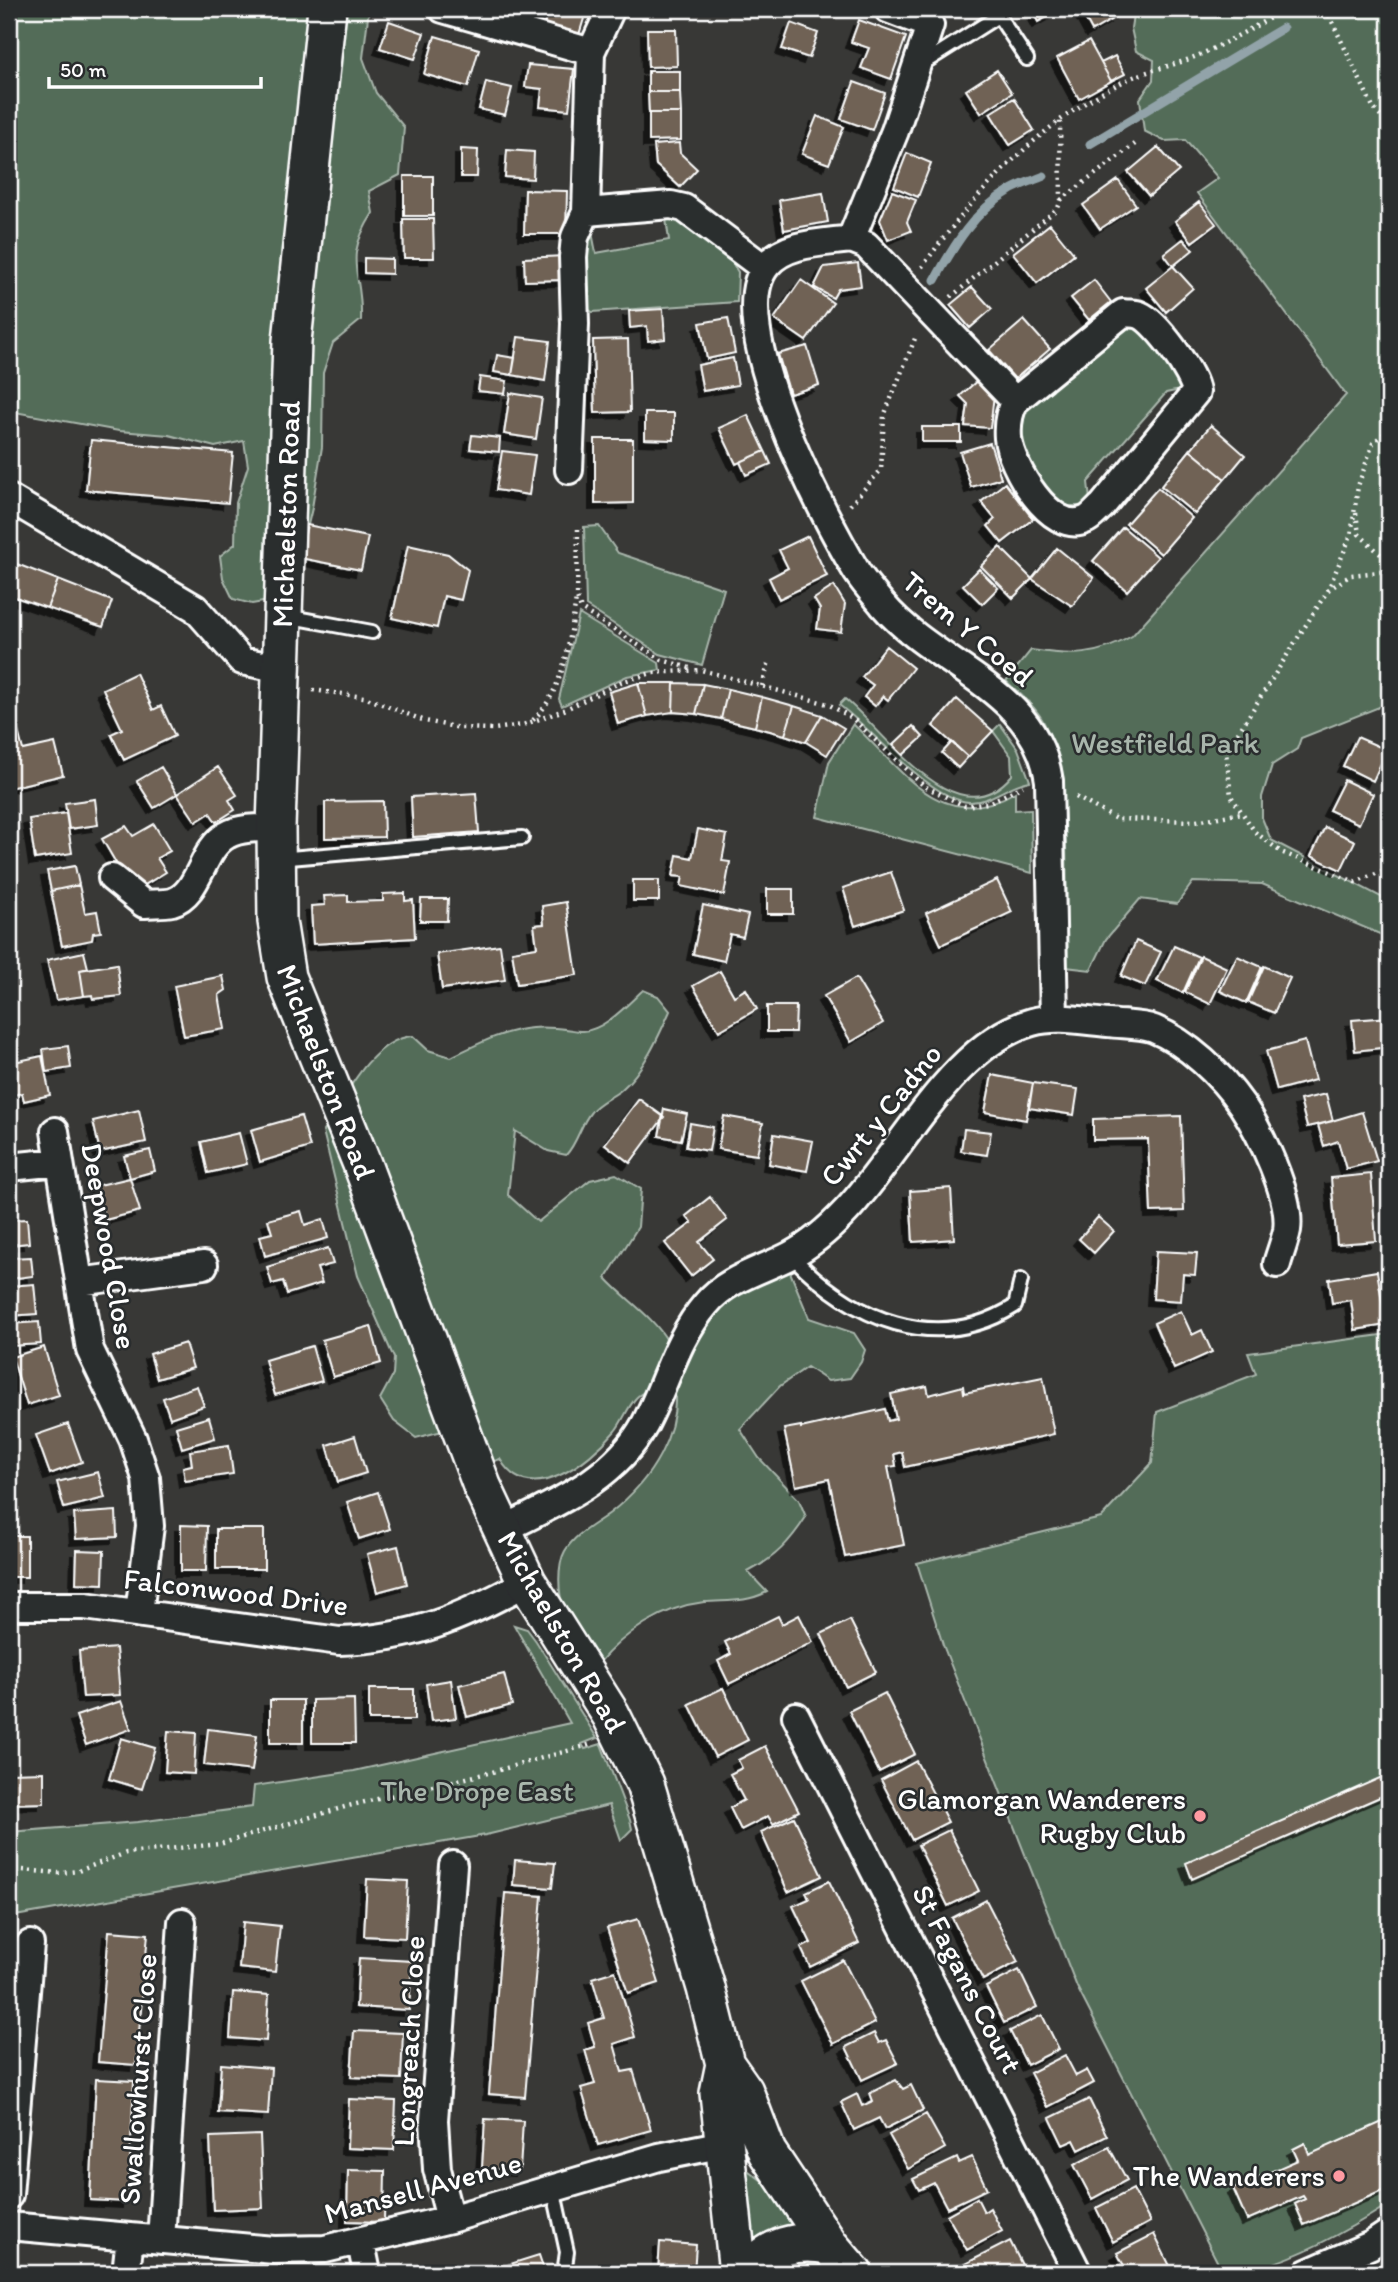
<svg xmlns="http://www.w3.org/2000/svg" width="1398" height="2282" viewBox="0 0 1398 2282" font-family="Itim,sans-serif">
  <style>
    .green { fill: #536c59; stroke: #a9b6ac; stroke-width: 2 }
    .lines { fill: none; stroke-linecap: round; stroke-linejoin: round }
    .stream { stroke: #92a3a9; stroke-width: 9 }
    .building { fill: #6f6255; stroke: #fff; stroke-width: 2; filter: url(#shadow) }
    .lane-casing { stroke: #fff; stroke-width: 18 }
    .street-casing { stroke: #fff; stroke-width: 32 }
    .secondary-casing { stroke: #fff; stroke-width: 42 }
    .path { stroke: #fff; stroke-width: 4.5; stroke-dasharray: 2 5; stroke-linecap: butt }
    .lane { stroke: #2a2d2e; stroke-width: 12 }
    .street { stroke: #2a2d2e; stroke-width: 26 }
    .secondary { stroke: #2a2d2e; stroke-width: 37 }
    .poi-dot { fill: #ff9aa2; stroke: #2a2d2e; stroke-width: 2.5 }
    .labels { text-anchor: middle; stroke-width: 5; stroke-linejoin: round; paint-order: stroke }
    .street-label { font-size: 30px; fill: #fff; stroke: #2a2d2e }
    .park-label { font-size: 30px; fill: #a9b6ac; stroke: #2a2d2e }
    .poi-label { font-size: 30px; fill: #fff; stroke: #2a2d2e; text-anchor: end }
  </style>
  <defs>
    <filter id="shadow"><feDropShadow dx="-6" dy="6" stdDeviation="0" flood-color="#0009"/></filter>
  </defs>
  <rect width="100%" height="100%" fill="#383836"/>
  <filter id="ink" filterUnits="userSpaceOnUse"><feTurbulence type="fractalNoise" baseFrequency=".0143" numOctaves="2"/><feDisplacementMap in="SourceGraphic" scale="14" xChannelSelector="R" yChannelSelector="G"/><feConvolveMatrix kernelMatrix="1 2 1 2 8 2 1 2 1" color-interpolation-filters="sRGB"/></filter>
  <g filter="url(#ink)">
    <path class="green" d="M9,9H369L363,58L376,93L404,127L400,175L369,191L373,213C341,263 363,269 361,320L333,343L323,373L322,447L312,508L300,558L274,600L252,604L233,599L223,578L220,556L235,544L236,503L248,466L244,441L215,447L169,435L119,431L9,411Z
      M1134,9H1389V712L1386,713L1384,705L1301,738L1297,749L1272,765L1262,797V818L1271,840L1389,901V938L1262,884L1193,882L1177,904L1140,899L1106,939L1091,970L1066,967C1065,900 1074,783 1045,725C1037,707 1020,694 1006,681L1031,650C1072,656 1096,657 1132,636L1346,395L1197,193L1218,178L1185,140L1164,141L1144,131L1140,99L1153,80L1154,60L1136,51L1131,28Z
      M673,218L682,220L731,261L738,272L737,302L592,312L587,308L585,236L592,232L596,253L669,240L666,219Z
      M1129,326C1152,331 1176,368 1180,390L1166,393L1088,482L1090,500L1081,506H1061C1034,477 1009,450 1026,408L1121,328Z
      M599,526L618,553L724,589L702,665L660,654L586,606L584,527Z
      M579,614L659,663L660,670L627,676L562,706L559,699Z
      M845,699C887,733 957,841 1012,775L1011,756L993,731L1000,724L1018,749L1030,781C1009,784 990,803 969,802C931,800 872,729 839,705Z
      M853,724C903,770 941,836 1015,792V810L1031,809L1032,873L817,817L829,762Z
      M643,990L658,996L670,1011C658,1038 644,1070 621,1090C611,1098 599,1102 591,1112C580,1125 578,1142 566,1155L548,1151L515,1131L508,1195L538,1222L590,1180L616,1174L641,1189L638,1227L606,1278C625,1299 654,1317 668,1342L716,1286L788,1267L809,1318L854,1333L865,1350L861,1362L850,1378L828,1381L807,1367L780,1386L740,1429L759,1458L799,1500L806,1517C790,1542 775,1558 748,1572L767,1592C745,1603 728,1600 704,1602C662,1607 624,1633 598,1664C587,1647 570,1628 564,1609C558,1594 557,1565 565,1551C576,1533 594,1525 610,1513C651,1481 682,1433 674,1380C665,1383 642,1391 636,1398C627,1408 623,1421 615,1431C589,1462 529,1510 500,1459L490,1463L465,1425L416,1438L394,1421L380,1399L393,1375L394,1358L358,1276L323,1131C344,1098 371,1039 413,1036L428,1050L451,1057C478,1044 501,1031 532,1028C549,1026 564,1029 580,1031C602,1033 628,1004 643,990Z
      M1389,1334V2204C1345,2232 1275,2273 1223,2273L1077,1987L943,1645L917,1563L1101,1518L1152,1463L1157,1412L1256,1374L1248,1353Z
      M514,1625L527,1629L536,1641L597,1738L582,1744L585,1749L601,1744L630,1820L632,1829L621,1840L609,1805L486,1835L9,1917V1832L138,1822L252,1807L254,1786L354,1771L570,1723Z
      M745,2168L765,2183L794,2221L793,2226L753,2246Z
      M788,2260L817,2261L833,2273H768Z"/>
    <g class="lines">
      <path class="stream" d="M1090,144L1283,28
        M935,280C953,247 975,210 1009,191C1020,184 1033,181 1044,176"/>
    </g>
    <path class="building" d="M549,9L586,12L578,38L543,27Z
      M1031,9H1062L1038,22Z
      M1080,9H1111L1116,17L1092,31Z
      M859,20L906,37L891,79L861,68L869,48L851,42Z
      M389,21L424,33L415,59L380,48Z
      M791,23L818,33L809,58L782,49Z
      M647,29H676L677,66L648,67Z
      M435,36L479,49L468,87L424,74Z
      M1089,41L1111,81L1079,99L1057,58Z
      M1115,56L1125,74L1111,81L1101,63Z
      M528,65L574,69L569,110L540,107L542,89L525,87Z
      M997,70L1012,93L981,113L966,90Z
      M648,71H680V92H648Z
      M486,82L512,88L505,115L479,109Z
      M854,82L885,93L872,130L841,119Z
      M648,92H680L681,113H649Z
      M1014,98L1034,130L1010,145L990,113Z
      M649,113H681V140L649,141Z
      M817,116L844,127L829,164L802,154Z
      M679,143L680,153L697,169L680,187L656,165L654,145Z
      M1158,147L1179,171L1149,196L1128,172Z
      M461,149L478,150L477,177H461Z
      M507,150L534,152L533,179L505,177Z
      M907,153L931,163L918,197L894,187Z
      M404,176H433V216H404Z
      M1118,180L1136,205L1100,229L1083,205Z
      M525,190L567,191L566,234H524Z
      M892,191L916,200L907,222L911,231L888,240L880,220Z
      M823,193L828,222L784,230L779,200Z
      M1199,202L1216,224L1192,242L1175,221Z
      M403,219H433L434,258H404Z
      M1050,224L1074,254L1037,283L1013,253Z
      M1183,239L1193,250L1173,266L1164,254Z
      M564,256L565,280L525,281L524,258Z
      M364,258L392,259V274L364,273Z
      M858,263L861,286L838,289L833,298L814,287L824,267Z
      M1173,266L1193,288L1166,312L1146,288Z
      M801,280L833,303L806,341L774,319Z
      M1094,280L1111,302L1089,320L1071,298Z
      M972,287L992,309L970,328L950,305Z
      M663,309L665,339L648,341L647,326L630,328L629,311Z
      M728,318L735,353L707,359L700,323Z
      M1024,320L1050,349L1015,379L989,350Z
      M518,337L550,341L545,381L512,375Z
      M628,339L630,412L595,413L593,340Z
      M807,346L819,385L790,394L778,354Z
      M497,355L515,358L512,375L494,372Z
      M733,358L738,385L703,391L698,365Z
      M480,377L507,381L505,394L478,391Z
      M979,379L994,395L990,428L965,426L968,404L960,396Z
      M510,393L542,398L536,439L504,434Z
      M645,413H674V440L645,439Z
      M748,415L765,451L736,464L719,428Z
      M1211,425L1245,455L1225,479L1190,450Z
      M922,427H961V442H922Z
      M472,435L500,438L499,452L470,449Z
      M595,439H633V503L595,504Z
      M91,440L233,453L228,503L86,490Z
      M990,443L1001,478L971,487L960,452Z
      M1190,450L1225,479L1195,514L1161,486Z
      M502,451L535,455L529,495L496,490Z
      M765,451L771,464L746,475L740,462Z
      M1005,483L1033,519L1002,543L988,526L995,519L981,502Z
      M1158,488L1192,518L1161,554L1126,524Z
      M307,525L368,537L361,570L300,558Z
      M1123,527L1158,557L1127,591L1093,561Z
      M808,536L827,576L779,599L769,578L788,568L779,550Z
      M408,545L448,554L468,570L461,600L444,596L437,628L392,618Z
      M1000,547L1032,579L1013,598L981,566Z
      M1057,548L1094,578L1072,606L1032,579Z
      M9,561L58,580L47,608L9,595Z
      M979,569L998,588L982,604L963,585Z
      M58,580L112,601L103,627L47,608Z
      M834,586L845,604L841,632L817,629L820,609L814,599Z
      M886,646L913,668L888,700L883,696L875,706L864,697L873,685L862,677Z
      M136,673L153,710L161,706L175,736L124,760L111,734L122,729L103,689Z
      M638,683L647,716L618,724L609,692Z
      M638,683H674L673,712L647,716Z
      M674,683L703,684L696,714L673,712Z
      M703,684L728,689L721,719L696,714Z
      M728,689L762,697L755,727L721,719Z
      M762,697L794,706L785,735L755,727Z
      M957,699L993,731L968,757L933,726Z
      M794,706L822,715L806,742L785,735Z
      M822,715L844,728L827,755L806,742Z
      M15,719L23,750L55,743L63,775L9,788V720Z
      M913,726L923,737L903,755L893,745Z
      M1357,737L1387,750L1373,781L1343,766Z
      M952,742L968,757L958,768L942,753Z
      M161,767L177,794L154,808L137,781Z
      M218,767L237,795L229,800L235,810L216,822L210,813L196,822L177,794Z
      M1344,780L1373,794L1359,824L1329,810Z
      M476,793L479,832L413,837L411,797Z
      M95,799L98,825L69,829L65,803Z
      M383,801L384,837L325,838V802Z
      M66,813L72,853L35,859L29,819Z
      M154,824L170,851L157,858L166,872L133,892L102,839L126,826L133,836Z
      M1325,827L1355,841L1341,870L1311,856Z
      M698,829L727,835L722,861L730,862L724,895L681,886L683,877L673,876L677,855L692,858Z
      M75,866L79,885L51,891L47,871Z
      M891,872L904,910L855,926L843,888Z
      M633,880H659V901H633Z
      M997,880L1012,912L941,945L926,913Z
      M79,885L85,913L97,911L101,932L93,933L92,940L62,946L51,891Z
      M767,889H793V914H767Z
      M405,893V901L413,900L415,938L313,944L311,906L325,905L324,896L348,895V902L383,901V894Z
      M421,899H448L447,921H420Z
      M566,902L577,975L517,984L512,951L537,947L534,925L544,924L542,906Z
      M703,905L748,915L743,937L730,934L724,961L693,954Z
      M1136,941L1161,952L1145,986L1121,976Z
      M500,945L505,980L442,989L437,954Z
      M1174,946L1199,957L1183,993L1157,981Z
      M84,952L88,968L80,970L84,996L56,1000L47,960Z
      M1201,956L1227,968L1210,1004L1185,992Z
      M1237,956L1262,967L1246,1003L1220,991Z
      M117,964L121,996L93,999L92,995L84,996L80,970Z
      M1264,966L1290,978L1274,1013L1248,1002Z
      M720,971L734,996L746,989L757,1009L719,1031L693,986Z
      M223,976L226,990L219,995L225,1029L184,1036L174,986Z
      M856,978L883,1023L851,1042L824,996Z
      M767,1006H796L795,1032H767Z
      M1389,1017V1047L1355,1051L1352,1020Z
      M1305,1041L1315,1080L1277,1090L1266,1051Z
      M68,1046L71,1068L46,1072L43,1049Z
      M42,1056L50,1095L24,1101L22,1093L9,1096V1063Z
      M992,1075L1033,1083L1026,1120L985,1112Z
      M1033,1083L1078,1089L1074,1115L1029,1108Z
      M1326,1094L1333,1121L1307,1127L1300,1100Z
      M639,1099L664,1117L630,1163L605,1144Z
      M664,1109L687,1114L681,1140L659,1136Z
      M139,1110L146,1142L100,1152L93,1121Z
      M1362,1112L1377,1161L1346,1169L1338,1141L1324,1146L1318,1125Z
      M301,1116L310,1147L260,1162L251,1130Z
      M724,1116L763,1123L757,1155L718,1149Z
      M1181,1116L1184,1211L1151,1212L1148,1139L1093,1140V1119Z
      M690,1123L713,1127L709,1151L686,1147Z
      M964,1129L991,1132L987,1155L961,1151Z
      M239,1133L247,1164L208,1173L201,1142Z
      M774,1134L813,1141L807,1171L769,1164Z
      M150,1150L155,1171L130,1178L124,1156Z
      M1371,1174L1376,1241L1337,1244L1331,1178Z
      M130,1178L140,1211L105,1220L95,1186Z
      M951,1188L954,1239L913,1242L910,1191Z
      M710,1197L727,1220L699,1242L713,1259L691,1276L665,1243L692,1223L686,1216Z
      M301,1211L305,1225L323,1219L328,1238L265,1256L260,1236L272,1233L268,1220Z
      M1098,1217L1114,1231L1094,1253L1079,1239Z
      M27,1219L29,1243L9,1245V1220Z
      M328,1248L333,1264L317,1268L322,1283L287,1294L283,1281L272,1284L267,1267Z
      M1156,1251L1197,1253L1195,1275L1183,1274L1181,1301L1153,1299Z
      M31,1257L33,1276L9,1279V1258Z
      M1377,1271L1386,1325L1355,1330L1351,1300L1332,1303L1329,1279Z
      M34,1284L37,1314L9,1316V1286Z
      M1181,1311L1192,1335L1202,1330L1212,1352L1174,1369L1154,1323Z
      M39,1322L41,1344L9,1346V1324Z
      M371,1326L381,1363L333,1377L322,1340Z
      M185,1343L193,1368L157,1379L150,1354Z
      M312,1346L322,1381L275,1395L265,1360Z
      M44,1347L59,1395L27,1405L12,1357Z
      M1043,1377L1054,1434L905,1467L902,1452L894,1454L896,1466L888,1467L904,1545L845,1557L829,1479L796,1486L784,1429L801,1426V1428L885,1409L888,1421L896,1419L891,1394L927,1386L929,1395L963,1386L964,1393Z
      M197,1386L204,1406L170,1418L163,1398Z
      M209,1417L215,1438L182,1448L176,1427Z
      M68,1424L82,1462L50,1474L36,1435Z
      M355,1436L366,1473L338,1482L327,1445Z
      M229,1445L233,1474L185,1481L183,1467L192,1465L190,1451Z
      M98,1472L105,1498L64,1508L57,1482Z
      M378,1492L390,1529L359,1539L347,1502Z
      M116,1511L117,1537L76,1539L74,1514Z
      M181,1525L207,1526L206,1571H181Z
      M216,1529H264V1569H216Z
      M9,1536H27V1577H9Z
      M398,1546L407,1584L377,1592L367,1554Z
      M77,1550L104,1551L103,1584L76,1583Z
      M799,1615L813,1642L729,1684L718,1661L731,1654L725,1642L778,1616L782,1624Z
      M850,1620L876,1672L846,1687L821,1634Z
      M116,1648L120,1695L83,1697L79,1651Z
      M504,1674L512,1705L467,1717L459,1685Z
      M451,1680L456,1718L431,1721L426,1684Z
      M723,1688L748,1740L715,1757L689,1704Z
      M369,1689H414V1720H369Z
      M885,1693L915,1754L879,1772L849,1711Z
      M354,1699L355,1743H312V1700Z
      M270,1700H303V1743H270Z
      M121,1701L131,1729L86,1745L76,1716Z
      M208,1729L257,1735L252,1771L204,1765Z
      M168,1731L196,1733L194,1774L165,1772Z
      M121,1738L155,1748L142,1789L109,1779Z
      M765,1746L799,1811L773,1824L768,1816L741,1830L730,1808L744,1800L730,1774L742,1768L738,1760Z
      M916,1761L948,1822L912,1840L881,1780Z
      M44,1772V1803L9,1804V1773Z
      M1389,1774V1793L1192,1879L1186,1863Z
      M794,1817L822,1876L788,1892L761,1832Z
      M949,1830L979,1891L948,1906L918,1845Z
      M515,1860L555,1863L552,1888L513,1885Z
      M367,1879L408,1881L405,1938L364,1936Z
      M829,1881L859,1943L810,1967L801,1948L811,1943L793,1906L809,1899L806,1892Z
      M505,1893L542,1896L525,2097L489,2094Z
      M986,1900L1018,1962L983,1980L952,1918Z
      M638,1919L659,1983L628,1993L607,1928Z
      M243,1922L280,1926L275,1972L239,1968Z
      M109,1931L148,1934L136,2065L98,2062Z
      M359,1958L412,1961L409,2010L356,2007Z
      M843,1960L875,2023L833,2044L801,1981Z
      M1019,1970L1037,2007L1004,2023L986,1987Z
      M615,1971L635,2037L614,2044L622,2072L633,2070L651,2130L598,2145L581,2088L595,2084L585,2050L595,2047L588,2023L604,2018L592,1978Z
      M233,1992L269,1995L266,2041L230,2038Z
      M1042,2015L1059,2049L1027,2065L1010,2031Z
      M354,2031L403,2033L401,2079L351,2077Z
      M874,2033L879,2043L886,2040L898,2063L862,2080L846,2047Z
      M1065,2055L1076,2076L1087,2070L1094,2083L1048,2107L1030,2073Z
      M221,2064L271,2068L268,2115L218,2112Z
      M96,2079L134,2081L128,2202L90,2200Z
      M896,2080L903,2089L911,2085L923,2110L885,2129L879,2118L854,2130L841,2102L857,2094L862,2106L873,2101L870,2093Z
      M349,2099L396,2101L394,2150L347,2148Z
      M1089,2099L1107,2136L1079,2150L1074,2140L1063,2145L1050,2118Z
      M926,2114L945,2148L908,2169L889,2135Z
      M485,2119L523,2121L520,2170L482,2168Z
      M1389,2119V2188L1304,2225L1295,2204L1305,2199L1303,2196L1247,2220L1233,2188L1298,2160L1293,2149L1305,2143L1309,2155Z
      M260,2135L263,2208L213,2210L210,2137Z
      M1109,2147L1127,2180L1092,2199L1074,2165Z
      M972,2157L987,2189L947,2208L934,2183L919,2190L913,2179L957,2158L959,2163Z
      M348,2170L385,2171L384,2222L347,2221Z
      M1133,2189L1150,2222L1113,2242L1096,2208Z
      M977,2198L984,2212L990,2208L1002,2231L967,2250L947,2215Z
      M1154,2234L1171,2268L1160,2273H1128L1117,2253Z
      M1010,2241L1026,2273H963L959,2267Z
      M660,2242L696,2245L694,2273H658Z
      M539,2255L545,2273H482Z"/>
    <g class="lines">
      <g class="lane-casing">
        <path id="lane" d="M994,9L1027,59
          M919,66L998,16
          M286,616L372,632
          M278,859L522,838
          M791,1255C851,1319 935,1356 1015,1306L1021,1280
          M553,2188L567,2252L564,2273"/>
      </g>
      <g class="street-casing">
        <path id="street" d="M443,9L591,52
          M611,9L591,52L586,212L671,205L684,208L764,268
          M888,9L930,25L895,131L851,239C824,243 786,242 767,265C720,320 824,518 857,572C864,583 874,594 883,605C937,668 1036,689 1049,781L1054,1019
          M851,239L866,245L1015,401
          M1123,313C1129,314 1135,313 1140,315C1157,322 1194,374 1196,392L1102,506C1097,510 1091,518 1085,520C1051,536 1010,465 1008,438C1007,425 1009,412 1015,401Z
          M569,470L575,324L573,257L575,237L586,212
          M9,498L195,608L242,661L282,669
          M112,878L144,904C152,903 163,904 172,902C200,894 201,849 227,835C241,827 260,828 276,828
          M55,1131L90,1350L133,1439L146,1478L150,1526L139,1613
          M9,1167L59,1162
          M79,1282L204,1265
          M502,1530C556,1503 615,1479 645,1424C666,1384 676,1339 706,1304C727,1278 763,1270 791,1255C812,1244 830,1228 846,1211C901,1153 953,1044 1032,1022C1056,1015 1084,1021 1108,1023C1123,1025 1140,1024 1154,1029C1188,1043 1221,1075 1242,1105C1260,1132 1292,1197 1287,1230C1285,1241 1280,1253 1277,1264
          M9,1606H85L339,1641C413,1639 463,1617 527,1582
          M796,1716L1078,2273
          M9,2195L30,1944
          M450,2219L437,2169L434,2120L453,1865
          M9,2226L274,2250L325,2249L450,2219L659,2157L724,2144
          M161,2240L182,1922
          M361,2243L367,2273
          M126,2273L130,2237
          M1307,2273L1371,2245L1389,2233"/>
      </g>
      <g class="secondary-casing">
        <path id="secondary" d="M327,9L292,341L276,828L277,921L286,977L362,1164L482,1486L527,1582L611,1715L645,1784L706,1988L725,2064L744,2091L767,2152L829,2245L853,2273
          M725,2064L719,2093L738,2273
          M749,2273C769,2245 796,2239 829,2245"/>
      </g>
      <path class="path" d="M1326,9L1374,109L1389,126
        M1061,200L1135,144
        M922,267C978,190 1042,119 1131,78C1150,70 1172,66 1192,58C1224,45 1256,25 1287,9
        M951,297L1058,208L1061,200L1060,121
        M1389,429L1373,443L1358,486L1351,535L1328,590L1226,752L1231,796L1255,832L1281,852L1355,882L1389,869
        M850,505L881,470L884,416L916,336
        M1356,513L1359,534L1389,562
        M578,529L577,598L581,609L662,660L690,668
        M1328,590L1351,575L1389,571
        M762,686L769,661
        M313,690L364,697L425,721L460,728L494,729L523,725L564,710L621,682L652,673L701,670L828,704L852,718L924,786L965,806L988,803L1023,786
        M533,720C564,691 570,639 576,599
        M1076,797L1116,819L1196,821L1242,813
        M9,1869L59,1873L78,1871L126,1853L220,1844L348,1806L492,1772L592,1744"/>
      <use href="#lane" class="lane"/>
      <use href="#street" class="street"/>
      <use href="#secondary" class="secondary"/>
    </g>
  </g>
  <g class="poi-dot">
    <circle cx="1200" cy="1816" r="7"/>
    <circle cx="1339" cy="2176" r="7"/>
  </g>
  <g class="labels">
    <g class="street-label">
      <text transform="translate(286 514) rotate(-88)" y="10">Michaelston Road</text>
      <text transform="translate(968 629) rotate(40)" y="10">Trem Y Coed</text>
      <text transform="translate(326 1072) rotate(69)" y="10">Michaelston Road</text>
      <text transform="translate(881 1115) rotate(-51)" y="10">Cwrt y Cadno</text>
      <text transform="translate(109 1246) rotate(80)" y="10">Deepwood Close</text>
      <text transform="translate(236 1592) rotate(7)" y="10">Falconwood Drive</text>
      <text transform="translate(562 1632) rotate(60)" y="10">Michaelston Road</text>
      <text transform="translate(967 1979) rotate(63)" y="10">St Fagans Court</text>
      <text transform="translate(409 2041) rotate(-87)" y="10">Longreach Close</text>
      <text transform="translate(138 2079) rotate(-86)" y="10">Swallowhurst Close</text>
      <text transform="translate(423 2188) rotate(-15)" y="10">Mansell Avenue</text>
    </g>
    <g class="park-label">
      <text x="1165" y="753">Westfield Park</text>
      <text x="477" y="1801">The Drope East</text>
    </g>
    <g class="poi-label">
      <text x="1186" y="1809">Glamorgan Wanderers<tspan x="1186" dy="34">Rugby Club</tspan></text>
      <text x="1325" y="2186">The Wanderers</text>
    </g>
  </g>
  <rect width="1398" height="2282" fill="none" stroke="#2a2d2e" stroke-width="35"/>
  <rect x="18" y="18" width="1363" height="2247" fill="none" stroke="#fff" stroke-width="2.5" filter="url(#ink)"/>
  <path d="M49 77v10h212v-10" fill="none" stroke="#ffffff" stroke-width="3.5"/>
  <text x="60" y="77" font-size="21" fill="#ffffff" stroke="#2a2d2e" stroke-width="5" paint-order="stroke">50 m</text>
</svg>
